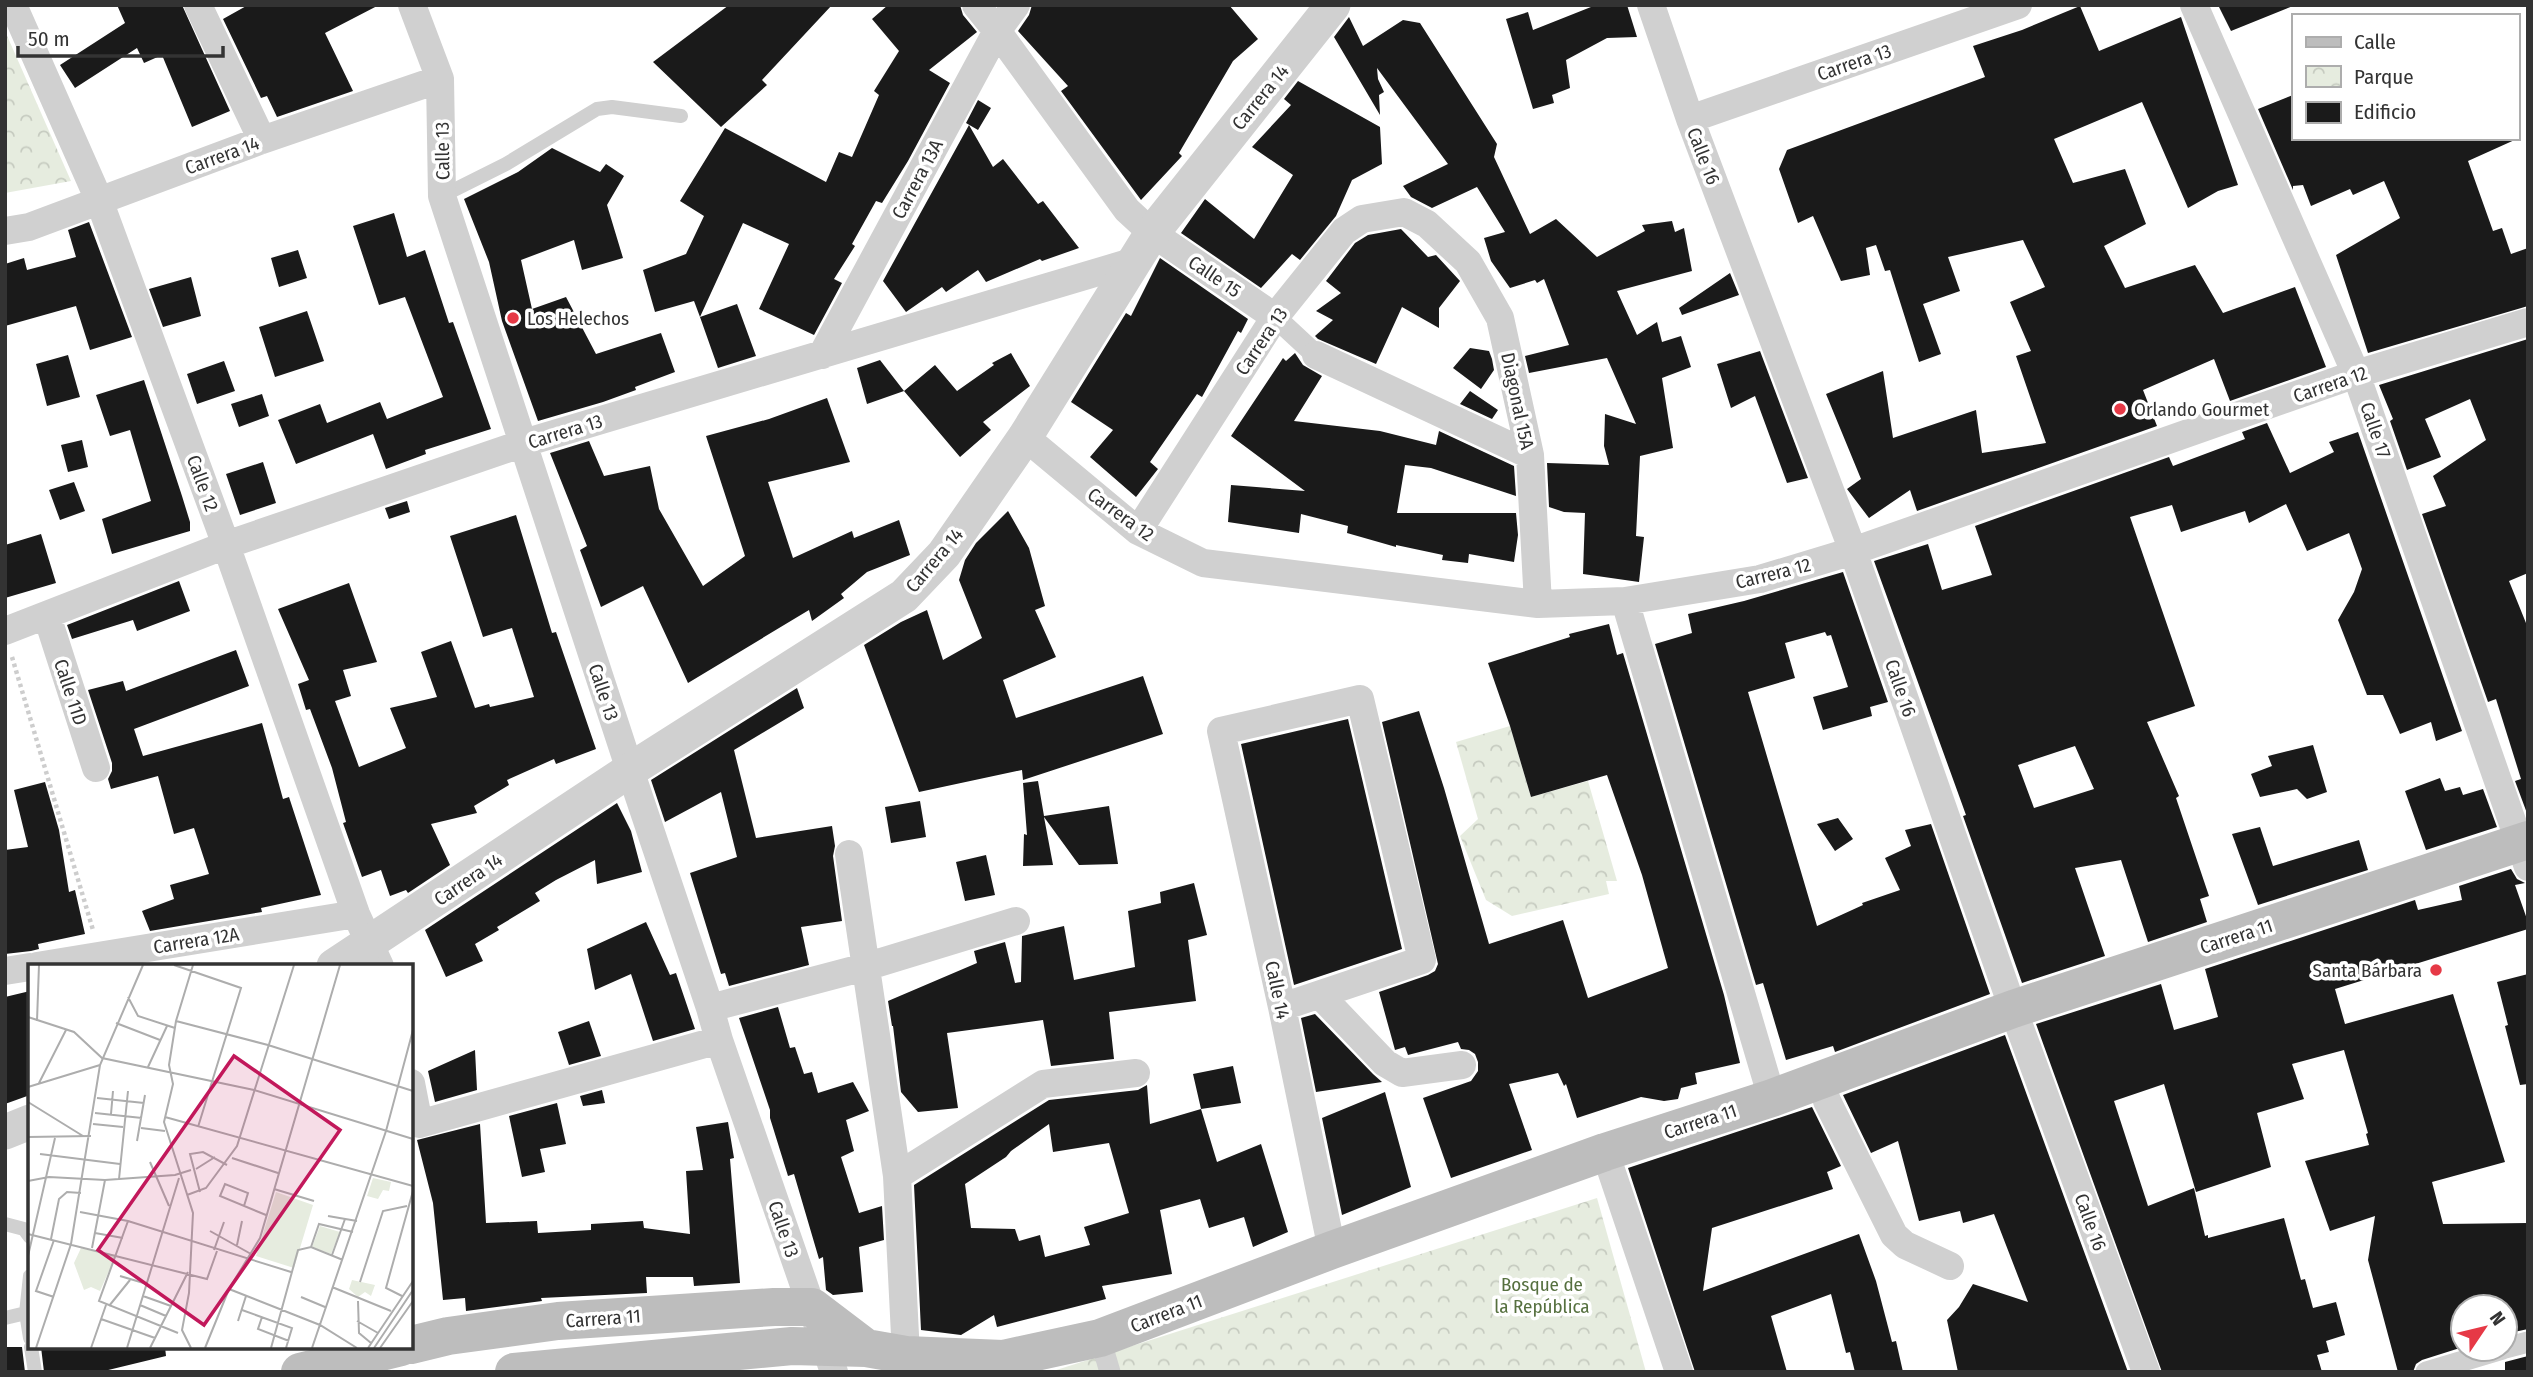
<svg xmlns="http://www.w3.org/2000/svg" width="2533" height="1377" viewBox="0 0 2533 1377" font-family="'Fira Sans Condensed',sans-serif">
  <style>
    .park { fill: url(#park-crowns) }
    .building { fill: #1a1a1a; fill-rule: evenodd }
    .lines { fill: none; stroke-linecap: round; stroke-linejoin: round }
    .path { stroke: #cdcdcd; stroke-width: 4.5; stroke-dasharray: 3.5 3.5; stroke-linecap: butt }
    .service { stroke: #d0d0d0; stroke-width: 14 }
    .pedestrian { stroke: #d0d0d0; stroke-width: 21 }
    .minor { stroke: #d0d0d0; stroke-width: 28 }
    .tertiary { stroke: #d0d0d0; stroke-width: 35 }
    .secondary { stroke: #bdbdbd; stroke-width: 38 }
    .poi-dot { fill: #e63946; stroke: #fff; stroke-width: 2.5 }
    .labels { text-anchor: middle; stroke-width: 7; stroke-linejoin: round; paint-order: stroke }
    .street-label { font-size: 19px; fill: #333; stroke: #fff }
    .poi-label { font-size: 19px; fill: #333; stroke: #fff; text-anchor: start }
    .park-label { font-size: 19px; fill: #56703f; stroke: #fff }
    .inset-road { fill: none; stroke: #adadad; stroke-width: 2 }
    .view { fill: #c2185b; fill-opacity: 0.15; stroke: #c2185b; stroke-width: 3.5 }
    .inset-edge { fill: none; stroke: #333; stroke-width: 3.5 }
  </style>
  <defs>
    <pattern id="park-crowns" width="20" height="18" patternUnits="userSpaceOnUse" patternTransform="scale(1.75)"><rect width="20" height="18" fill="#e6ecdf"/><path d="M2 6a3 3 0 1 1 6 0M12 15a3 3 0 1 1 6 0" fill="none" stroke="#c6cbc0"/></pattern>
  </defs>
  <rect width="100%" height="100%" fill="#fff"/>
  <path class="park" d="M5,31L71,181L5,193Z
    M1510,726L1531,797L1588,781L1617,881H1606L1609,894L1512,916L1486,900L1460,836L1478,819L1456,742Z
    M1597,1198L1646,1372H1050Z"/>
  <path class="building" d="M117,5H182L230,111L192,127L162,55L144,63L137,48L75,88L60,65L125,23Z
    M248,5H379L325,33L353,91L277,117L267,96L261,98L223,19Z
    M729,5H832L762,80L767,85L721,127L653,62Z
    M888,5H960L963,15L977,32L929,70L950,83L908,161L882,203L876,201L852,244L855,246L834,279L842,283L814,335L759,309L789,244L743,223L700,317L694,301L655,312L643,270L686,254L704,216L680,201L725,128L826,182L839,152L852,157L879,95L874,91L899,51L872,19Z
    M1032,5H1229L1258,39L1233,61L1179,153L1182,156L1141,200L1061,91L1068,86L1018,31L1029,15Z
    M1596,5H1627L1637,37L1607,38L1566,60L1570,88L1552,95L1554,103L1533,109L1506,19L1528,12L1533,30Z
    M2218,5H2293V6L2231,31Z
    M2080,6L2099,51L2181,17L2238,185L2218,191L2188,208L2142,102L2054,139L2073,183L2125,169L2146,224L2104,246L2125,288L2195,265L2223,313L2295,287L2326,367L2230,401L2214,359L2143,390L2157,426L1917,511L1910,490L1869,518L1847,489L1861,479L1826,394L1883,371L1893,438L1976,410L1982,453L2046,443L2016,356L2031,351L2010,302L2045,287L2023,240L1948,257L1960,291L1923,304L1941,354L1919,362L1890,270L1885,271L1876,245L1866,248L1870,275L1841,281L1813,216L1798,223L1779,169L1787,150L1985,77L1973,46L2022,30Z
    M1349,17L1363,46L1403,20L1420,23L1497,144L1494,157L1530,234L1556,219L1597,257L1645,231L1642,225L1672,221L1675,232L1684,228L1692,271L1617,291L1637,335L1657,322L1662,342L1681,336L1691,367L1662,378L1673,448L1640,456L1636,536L1644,537L1639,582L1583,574L1585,513L1564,512L1549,507L1547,463L1609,465L1604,446L1605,414L1636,424L1607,358L1529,373L1525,356L1569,345L1544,279L1537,283L1535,280L1510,288L1491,261L1484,238L1505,232L1477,187L1432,208L1411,197L1403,186L1448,164L1377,68L1378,79L1384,92L1379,95L1380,115L1334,37Z
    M1298,81L1380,127L1382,164L1352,180L1336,216L1300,260L1292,254L1261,288L1181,233L1205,199L1254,239L1293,175L1252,147L1291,105L1284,99Z
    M2293,95V138H2519L2468,161L2493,231L2502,228L2511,254L2528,248V306L2368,353L2336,255L2400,218L2384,181L2353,195L2350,189L2311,206L2303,185L2293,186V190L2258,109Z
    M978,100L991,108L978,130L966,123Z
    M969,125L993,167L1003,159L1038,204L1043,201L1079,248L1042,261L1040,259L986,282L978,270L946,292L942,287L906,312L883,281Z
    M552,148L600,172L606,164L624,176L607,205L623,258L582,270L574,240L521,260L532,309L566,297L596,354L661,333L675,372L635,387L636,390L603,402L538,421L502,321L489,262L464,199L518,172Z
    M394,213L407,257L425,250L449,323L453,322L491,429L425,450L426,454L386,469L373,434L296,464L278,420L320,404L327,423L380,402L387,419L443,397L405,297L379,305L353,226Z
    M89,222L132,337L90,350L76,306L5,326V264L24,258L27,270L76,257L68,230Z
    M1401,229L1428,257L1436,255L1460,281L1439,308V328L1402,307L1376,364L1318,339L1315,336L1333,320L1316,311L1341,293L1326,281L1355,243L1368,235Z
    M298,250L307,278L279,287L271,258Z
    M1160,258L1248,319L1241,333L1238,331L1202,397L1197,394L1150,462L1158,469L1136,497L1090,457L1113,430L1071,402L1126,313L1131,316Z
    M1730,273L1739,295L1682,315L1679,308Z
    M191,277L201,316L163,327L149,289Z
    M737,304L756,356L718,368L700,317Z
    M307,311L324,361L275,377L259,327Z
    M2528,339V573L2509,581L2528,628V816L2515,781L2521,779L2496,699L2488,702L2422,514L2446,506L2433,476L2486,440L2470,399L2425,419L2441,457L2407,470L2390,421L2393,419L2379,385Z
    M1470,348L1489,351L1492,359L1494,370L1481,389L1453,368Z
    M1760,351L1808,478L1787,483L1755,396L1731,408L1717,364Z
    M1011,353L1030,386L983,422L991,430L960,457L904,391L935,365L957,391L994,365L992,363Z
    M1295,353L1303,365L1322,376L1294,421L1380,431L1436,445L1439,431L1514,466L1516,496L1431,468L1405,465L1397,513H1516L1518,535L1514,562L1469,554L1468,563L1442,560L1443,555L1396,545V547L1347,533L1348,526L1301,514L1299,533L1228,522L1231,485L1305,491L1231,436L1283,358L1286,361Z
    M68,355L80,397L47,406L36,364Z
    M880,360L904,391L867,404L857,368Z
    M224,361L235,391L197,404L187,374Z
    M144,380L182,496L190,522V531L112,554L102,519L151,501L130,430L110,436L96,395Z
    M1470,391L1498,410L1492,419L1460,404Z
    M262,394L269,416L239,427L231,404Z
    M827,398L850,462L768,482L793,558L852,531L854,538L899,520L910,555L867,572L841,594L844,598L812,621L809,610L688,683L643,586L601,607L580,550L587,546L550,453L589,441L604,476L650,466L659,509L703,586L745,556L706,436L769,419Z
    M2267,423L2290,473L2334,452L2329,442L2358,432L2462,731L2436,741L2431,722L2400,734L2383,695H2367L2338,620L2354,592L2362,569L2349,533L2307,551L2286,504L2249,523L2245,511L2181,532L2172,505L2130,517L2195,706L2147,722L2179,796L2176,798L2209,896L2200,899L2207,922L2148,942L2121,860L2075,868L2105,956L2022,983L1963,816L1966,815L1874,561L1928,544L1942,590L1992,575L1975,526L2169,457L2173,466L2245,439L2242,432ZM2075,746L2094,789L2034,808L2018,765Z
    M82,440L88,467L68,472L61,445Z
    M263,462L276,503L240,515L226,474Z
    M74,482L85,511L60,520L49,490Z
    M407,501L410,512L389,519L385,508Z
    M1008,511L1029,548L1045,606L1035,610L1056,657L1003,680L1016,718L1143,676L1163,734L1023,780L1022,770L919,792L864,645L901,622L927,610L943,660L982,638L959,580L965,560L976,543Z
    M516,515L552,633L556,632L596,749L556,764L554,759L507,780L509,785L474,806L477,813L431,824L450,865L408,893L406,890L390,896L381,870L362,877L343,823L346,822L332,768L310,709L306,710L298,684L309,680L278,609L349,583L377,662L343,670L351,696L335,701L359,767L406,748L390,708L437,697L421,652L451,641L475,708L489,704L490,707L534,697L512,628L483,637L450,536Z
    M41,534L56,583L5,598V545Z
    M1843,572L1888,702L1870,707L1872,716L1823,730L1813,697L1848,687L1831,635L1827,636L1825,632L1785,643L1795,678L1748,692L1817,926L1863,905L1862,903L1900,890L1885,858L1911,846L1905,830L1931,824L1990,994L1835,1052L1833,1046L1786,1060L1763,983L1756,985L1655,644L1692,633L1688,614L1744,601Z
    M179,581L190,611L137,631L133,620L72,639L67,625Z
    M1609,624L1617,655L1623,653L1724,995L1740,1063L1695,1073L1697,1084L1681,1088L1678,1099L1664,1101L1641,1097L1577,1118L1566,1084L1564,1086L1558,1073L1509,1084L1532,1150L1451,1178L1423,1098L1471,1081L1478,1071V1062L1475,1054L1469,1050L1461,1049L1458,1042L1408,1055L1405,1047L1395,1050L1379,992L1428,975L1435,971L1438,964L1382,722L1419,711L1444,788L1489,944L1563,920L1588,998L1668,968L1642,875L1607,775L1531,797L1510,726L1488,663L1570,637L1569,634Z
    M236,650L249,686L134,729L143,756L262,723L283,799L289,797L321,895L261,908L262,912L150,931L142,911L174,899L170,885L209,874L194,828L174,834L158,776L111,789L108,779L112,771V763L88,690L123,681L126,691Z
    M797,688L804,708L734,750L756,838L832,826L835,846L833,856L842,921L801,927L809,965L729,986L725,973L721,974L690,873L737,857L721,792L665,822L651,780Z
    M1348,719L1402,949L1294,985L1241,744Z
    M2313,745L2327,792L2307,799L2297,789L2260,797L2251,774L2272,766L2268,756Z
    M2440,778L2445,791L2460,787L2463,795L2483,789L2497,827L2426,850L2405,791Z
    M1038,781L1044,816L1109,806L1118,864L1079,865L1044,817L1053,865L1023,866L1024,834L1027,835L1023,783Z
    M45,782L59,830L69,892L75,890L85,934L38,944L39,949L31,951L5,954V850L28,847L14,790Z
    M920,801L926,837L891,843L885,807Z
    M617,803L631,831L642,872L597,884L595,860L556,880L535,893L540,901L497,927L499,930L475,944L483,961L446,977L425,930Z
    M1838,818L1853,839L1835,851L1817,824Z
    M2260,827L2273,866L2359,840L2368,870L2258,905L2232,834Z
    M986,855L995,895L965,901L956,862Z
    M2511,869L2517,879L2525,883L2515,885L2528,922V929L2335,989L2345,1024L2453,994L2505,1162L2432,1182L2443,1224L2528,1223V1329L2505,1334V1307H2463V1347L2422,1360L2416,1364L2413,1372H2398L2368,1260L2375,1216L2330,1231L2305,1161L2369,1145L2366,1134L2368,1133L2344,1050L2292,1064L2304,1099L2257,1113L2271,1167L2196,1192L2164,1084L2114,1101L2148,1206L2194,1188L2205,1236L2208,1235V1238L2284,1218L2301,1280L2305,1279L2313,1308L2336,1302L2345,1335L2326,1341L2329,1352L2317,1355L2322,1372H2162L2036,1024L2161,984L2174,1030L2218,1017L2205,969L2415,900L2418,910L2462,900L2459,886Z
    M1194,883L1207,935L1188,940L1196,1001L1109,1012L1114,1059L1051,1066L1043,1020L947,1033L958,1108L918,1112L901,1092L893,1026H892L888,1001L977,963L974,951L1005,942L1015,983L1021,982L1022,936L1064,926L1074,980L1135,967L1128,911L1161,903L1160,892Z
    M646,922L670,975L676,973L695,1029L653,1041L631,974L595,990L587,949Z
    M2528,974V1084L2520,1085L2505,1026L2508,1025L2497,982Z
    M30,991V1095L5,1104V997Z
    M778,1007L790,1048L795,1047L804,1074L812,1072L818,1093L853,1082L869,1111L846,1120L854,1151L841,1157L859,1213L882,1206L884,1240L859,1247L863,1292L833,1295L826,1290L823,1257L819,1259L794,1174L788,1176L770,1118V1110L739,1018Z
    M1315,1014L1373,1074L1382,1082L1316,1092L1301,1018Z
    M589,1021L601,1056L569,1065L558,1032Z
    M2005,1035L2128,1372H1958L1947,1320L1959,1307L1973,1284L2028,1302L1994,1214L1963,1223L1960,1211L1919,1221L1898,1141L1871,1153L1843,1095Z
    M475,1050L477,1090L435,1102L428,1071Z
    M1233,1066L1241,1103L1201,1109L1193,1074Z
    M1147,1085L1150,1124L1201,1109L1217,1162L1261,1144L1288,1232L1253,1247L1244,1217L1209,1228L1200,1199L1160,1210L1172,1274L1102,1286L1106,1299L997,1327L994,1315L961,1335L921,1330L914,1185L1049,1100L1138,1090ZM1049,1124L1053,1152L1109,1143L1129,1213L1084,1227L1090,1245L1045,1257L1040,1235L1019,1241L1015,1229L971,1228L965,1184L1006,1157L1011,1151Z
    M602,1090L605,1103L583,1106L580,1096Z
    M1385,1092L1411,1187L1342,1215L1322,1118Z
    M557,1103L566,1144L540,1149L545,1172L522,1177L509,1116Z
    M1812,1107L1841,1166L1827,1172L1833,1189L1712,1228L1703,1291L1859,1234L1876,1281L1892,1342L1896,1341L1903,1372H1855L1850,1352L1846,1353L1831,1294L1771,1316L1787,1372H1695L1628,1168Z
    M728,1122L734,1158L730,1159L740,1283L694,1286L693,1277H646L647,1293L541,1298L542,1301L466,1311L465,1298L443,1300L433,1203L417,1140L480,1124L486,1223L537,1221L538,1233L591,1230V1224L643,1221L644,1228L690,1234L686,1171L703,1170L696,1127Z
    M5,1347H22L25,1372H5Z
    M41,1347H165L166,1356L100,1372H44Z
    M2528,1356V1372H2505V1362Z"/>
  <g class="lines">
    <path class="path" d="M12,657L93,930"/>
    <path class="service" d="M442,196L506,164L597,109L612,107L681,116
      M5,1224L24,1229L30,1237
      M26,1313L30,1276
      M5,1318L26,1313L30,1338
      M31,1347L35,1372"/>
    <path class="pedestrian" d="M1275,317L1316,355
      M1100,1338L1110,1372
      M2505,1348L2528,1342
      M2426,1372L2503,1349"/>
    <path class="minor" d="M13,5L99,200L226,545L356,914L380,966
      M198,5L262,140
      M412,5L440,79L442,196L630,770L710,1008L719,1040L834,1372
      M976,5L997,31L1127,210L1152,233L1275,317
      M1651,5L1690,119L1853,551L2013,1009L2146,1372
      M2194,5L2356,374L2528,867
      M1690,119L2018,5
      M5,231L29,227L262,140L440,79
      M822,355L997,31L1016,5
      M1316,355L1530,455
      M1025,437L1138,531L1203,563L1538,604L1625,601L1760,579L1853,551L2356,374L2528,322
      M1138,531L1275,317L1344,231L1362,219L1404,212L1427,224L1468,262L1500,318L1530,455L1538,604
      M1625,601L1772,1098
      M47,616L96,768
      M5,631L226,545L524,443L1135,261
      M849,854L897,1176L906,1355
      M37,966L356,914
      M5,971L30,967
      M1320,995L1385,1063L1402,1073L1462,1065
      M1282,1007L1422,960L1360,699L1221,731L1282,1007L1332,1250
      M710,1008L865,967L1016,921
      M1821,1080L1827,1101L1894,1235L1905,1245L1950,1266
      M411,1083L419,1124L719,1040
      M1605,1152L1679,1372
      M897,1176L1043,1084L1136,1073"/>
    <path class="tertiary" d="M334,966L630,770L904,596L944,554L1025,437L1152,233L1333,5
      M5,1132L30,1122"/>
    <path class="secondary" d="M411,1345L448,1336L558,1321L774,1307H812L866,1348
      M300,1372L401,1347
      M514,1372L792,1346L866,1348L906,1355L1003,1359L1100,1338L1332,1250L1605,1152L1772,1098L2013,1009L2528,840"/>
  </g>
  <g class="poi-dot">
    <circle cx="513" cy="318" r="7"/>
    <circle cx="2120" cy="409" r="7"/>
    <circle cx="2436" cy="970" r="7"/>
  </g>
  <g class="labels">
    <g class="street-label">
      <text transform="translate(1854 62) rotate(-19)" y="7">Carrera 13</text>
      <text transform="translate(1260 97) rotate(-51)" y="7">Carrera 14</text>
      <text transform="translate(442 151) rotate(-91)" y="7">Calle 13</text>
      <text transform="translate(222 155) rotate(-20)" y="7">Carrera 14</text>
      <text transform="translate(1704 156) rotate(69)" y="7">Calle 16</text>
      <text transform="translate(917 179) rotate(-62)" y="7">Carrera 13A</text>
      <text transform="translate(1215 276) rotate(34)" y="7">Calle 15</text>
      <text transform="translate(1261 341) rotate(-56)" y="7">Carrera 13</text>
      <text transform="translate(2330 384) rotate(-19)" y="7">Carrera 12</text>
      <text transform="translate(1518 401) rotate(78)" y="7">Diagonal 15A</text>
      <text transform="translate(2376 430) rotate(71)" y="7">Calle 17</text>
      <text transform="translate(565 431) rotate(-17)" y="7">Carrera 13</text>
      <text transform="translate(203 483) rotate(70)" y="7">Calle 12</text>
      <text transform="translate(1121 514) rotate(36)" y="7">Carrera 12</text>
      <text transform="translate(934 560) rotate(-50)" y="7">Carrera 14</text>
      <text transform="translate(1773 573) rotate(-14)" y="7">Carrera 12</text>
      <text transform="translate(1901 688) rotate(71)" y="7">Calle 16</text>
      <text transform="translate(71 692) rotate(72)" y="7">Calle 11D</text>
      <text transform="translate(604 692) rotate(72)" y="7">Calle 13</text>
      <text transform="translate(468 879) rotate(-34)" y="7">Carrera 14</text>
      <text transform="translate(2236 936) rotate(-18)" y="7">Carrera 11</text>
      <text transform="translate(196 940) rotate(-9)" y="7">Carrera 12A</text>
      <text transform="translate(1278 990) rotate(78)" y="7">Calle 14</text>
      <text transform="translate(1700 1121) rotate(-18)" y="7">Carrera 11</text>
      <text transform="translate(2091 1222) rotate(70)" y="7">Calle 16</text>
      <text transform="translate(784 1229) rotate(71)" y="7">Calle 13</text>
      <text transform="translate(1166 1313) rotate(-21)" y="7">Carrera 11</text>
      <text transform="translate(603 1318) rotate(-4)" y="7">Carrera 11</text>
    </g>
    <g class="poi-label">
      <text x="527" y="325">Los Helechos</text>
      <text x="2134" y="416">Orlando Gourmet</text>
      <text x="2422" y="977" text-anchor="end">Santa Bárbara</text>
    </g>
    <g class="park-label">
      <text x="1542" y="1291">Bosque de<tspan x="1542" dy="22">la República</tspan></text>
    </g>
  </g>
  <g transform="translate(28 964)">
    <rect width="385" height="385" fill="#fff"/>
    <path d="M345,214L363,218L361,227L355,226L350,235L339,232Z" fill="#e6ecdf"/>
    <path d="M248,228L285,241L266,304L228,292ZM292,262L312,268L303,290L284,283ZM53,284L88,291L72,327L63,323L56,326L46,299ZM324,316L347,321L343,332L337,328L330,333L321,325Z" fill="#e6ecdf"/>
    <path class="inset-road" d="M146,1L213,24L170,163M100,33L110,52L147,64M0,53L46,68L74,94L226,126L385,175M9,57L11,1M148,57L240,81L385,127M88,59L132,76M120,103L139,62M11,119L38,66M0,123L72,101M69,134L116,139M0,138L55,172M67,149L114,154M83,150L85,127M137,153L385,222M65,160L95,163M113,164L137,167M0,173L63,172M109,177L117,131M12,190L92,200M204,194L250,209M122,198L141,242M168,205L187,193M91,215L100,127M0,217L21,213L77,216L147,211L163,206M246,225L286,237M172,228L162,190L175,188L199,201M159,231L178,224L209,182L266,1M216,242L220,229L197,220L192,232L238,251M52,248L100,257L263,308M300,252L329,257M100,257L71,337L150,369M182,267L223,290M67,269L95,274M0,270L179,315L189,287M23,275L31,235L39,228L53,229M209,281L214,257M283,283L291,260L325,268M64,284L77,216M186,286L196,258M304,291L317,255M0,292L27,174M92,312L119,320M332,318L355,247L379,242M304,323L363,347M201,325L292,361L329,384M115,332L143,342M374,332L358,324L385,227M26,333L8,327L26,276M273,333L297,343M330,337L331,369L343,379M112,341L138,352M81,342L102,316M214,346L264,364L258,384M234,353L230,365L261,377M73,355L127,374M210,357L218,332M329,357L350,369M8,384L43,280L72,101L115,1M63,384L78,341M99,384L151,214M122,384L160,308M163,384L154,366L161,329L165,249L136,158L145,120L141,101L148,57L165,1M177,384L201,325L232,274L312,1M243,384L270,286L283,283L315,296M284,384L358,167L385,66M340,384L385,317M346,384L385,326M352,384L385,337"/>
    <path class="view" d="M206,92L312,166L176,361L70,286Z"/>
    <rect width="385" height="385" class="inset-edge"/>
  </g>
  <rect width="2533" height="1377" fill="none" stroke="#333333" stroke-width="14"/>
  <rect x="2292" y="14" width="228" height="126" fill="#ffffff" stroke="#adadad" stroke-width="2"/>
  <rect x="2306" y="37" width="35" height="10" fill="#bdbdbd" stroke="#adadad" stroke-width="2"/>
  <text x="2354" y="49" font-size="21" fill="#333333">Calle</text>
  <rect x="2306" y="66" width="35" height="21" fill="url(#park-crowns)" stroke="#adadad" stroke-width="2"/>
  <text x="2354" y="84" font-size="21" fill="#333333">Parque</text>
  <rect x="2306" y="102" width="35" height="21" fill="#1a1a1a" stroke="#adadad" stroke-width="2"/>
  <text x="2354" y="119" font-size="21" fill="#333333">Edificio</text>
  <g transform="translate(2484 1328) rotate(55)"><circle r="33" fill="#ffffff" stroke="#adadad" stroke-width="2"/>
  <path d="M0-5L12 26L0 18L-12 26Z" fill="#e63946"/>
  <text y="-10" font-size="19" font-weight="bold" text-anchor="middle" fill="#333333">N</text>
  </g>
  <path d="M18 46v10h205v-10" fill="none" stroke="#333333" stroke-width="3.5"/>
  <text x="28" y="46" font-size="21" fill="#333333" stroke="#ffffff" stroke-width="5" paint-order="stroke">50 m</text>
</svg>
